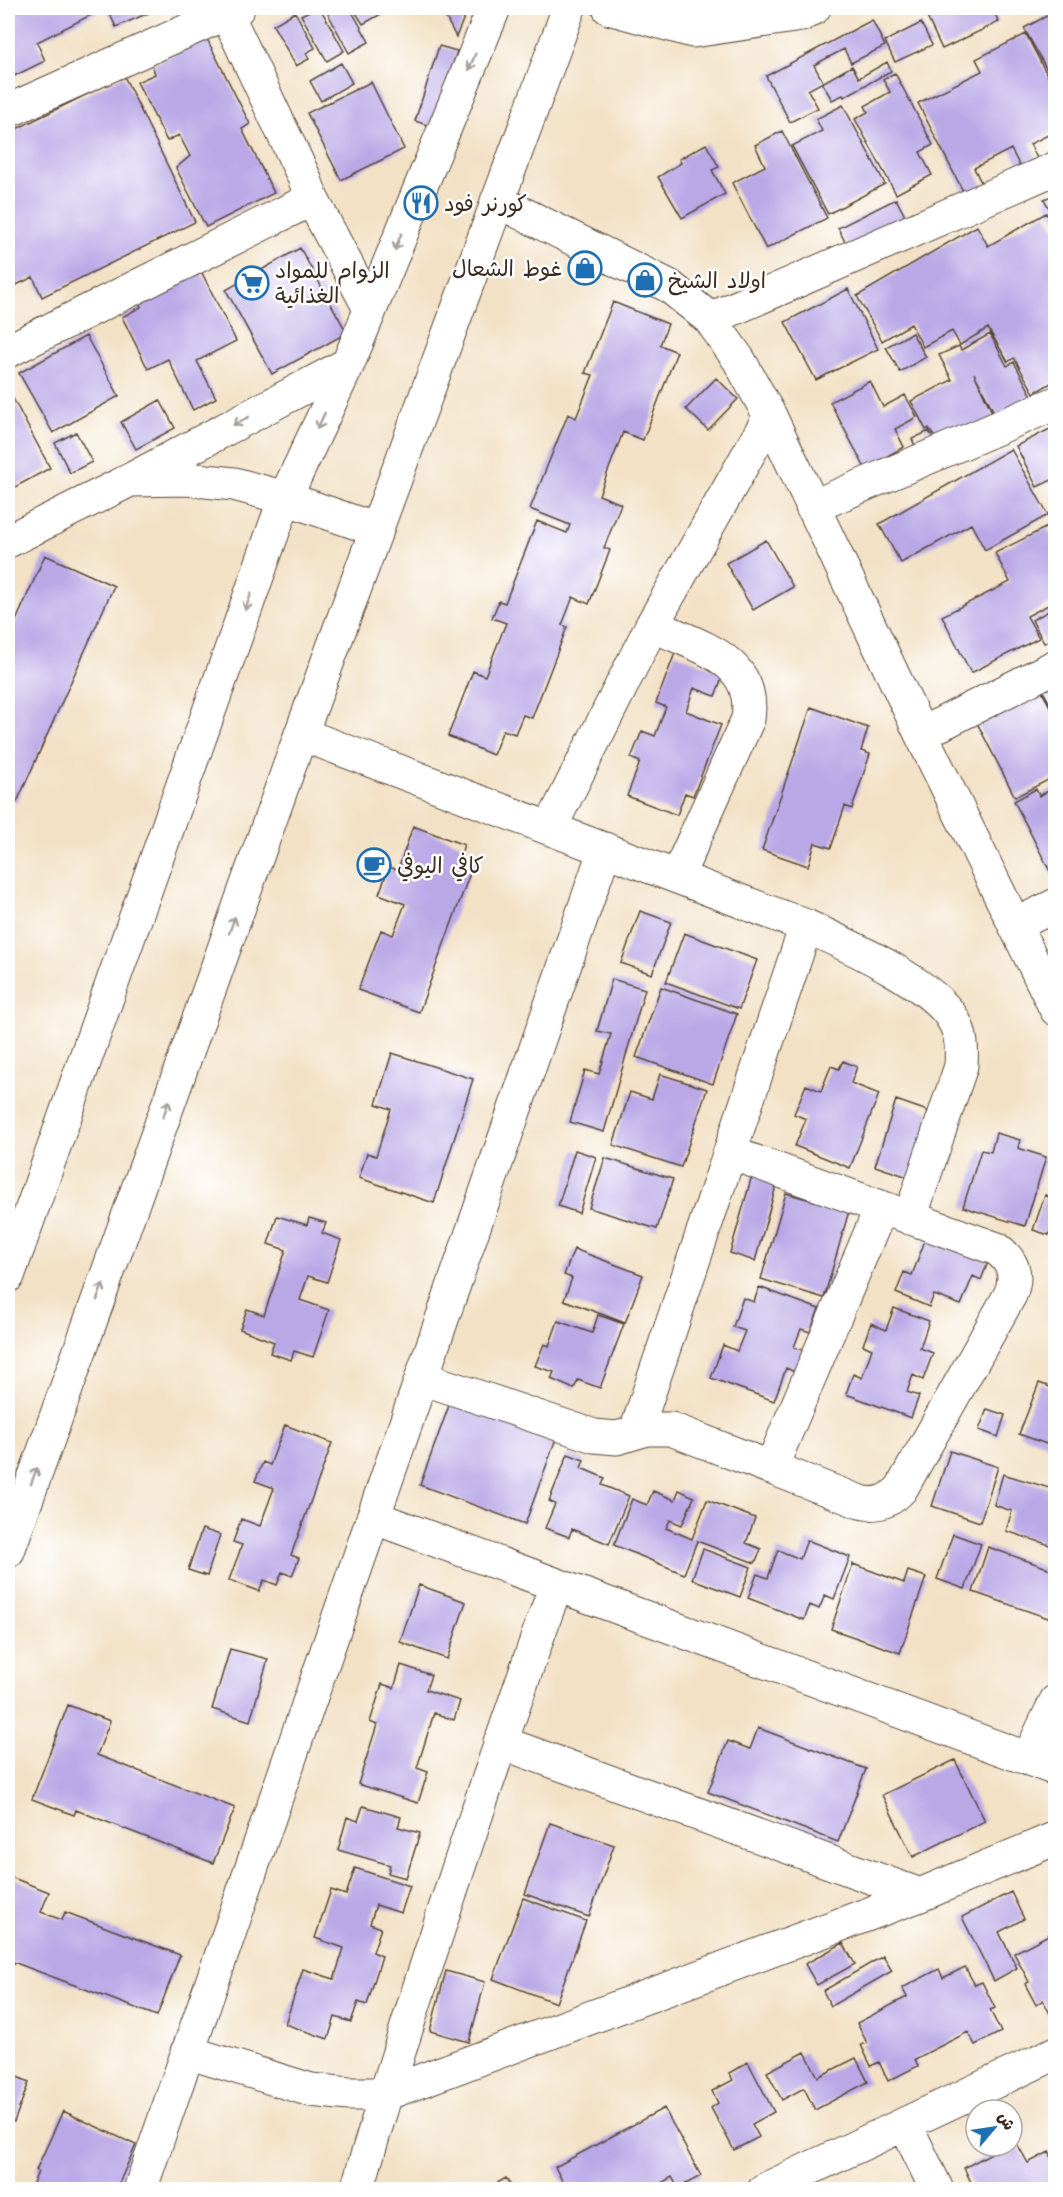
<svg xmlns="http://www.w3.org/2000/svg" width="1063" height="2197" viewBox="0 0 1063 2197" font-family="'Architects Daughter','Playpen Sans Arabic',sans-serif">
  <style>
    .building { fill: #b9a7e6 }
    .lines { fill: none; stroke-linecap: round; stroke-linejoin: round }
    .minor-casing { stroke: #564537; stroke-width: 35 }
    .major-casing { stroke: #564537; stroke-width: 35 }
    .minor { stroke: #fff; stroke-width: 33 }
    .major { stroke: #fff; stroke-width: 33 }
    .oneway { stroke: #a79f9a }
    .labels { text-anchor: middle; stroke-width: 5; stroke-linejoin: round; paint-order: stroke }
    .poi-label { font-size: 22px; fill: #3b2a1e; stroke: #fff; text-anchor: start }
  </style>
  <rect width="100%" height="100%" fill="#fff"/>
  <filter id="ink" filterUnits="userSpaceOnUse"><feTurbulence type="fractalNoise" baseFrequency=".0167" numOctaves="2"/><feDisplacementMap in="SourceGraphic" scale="12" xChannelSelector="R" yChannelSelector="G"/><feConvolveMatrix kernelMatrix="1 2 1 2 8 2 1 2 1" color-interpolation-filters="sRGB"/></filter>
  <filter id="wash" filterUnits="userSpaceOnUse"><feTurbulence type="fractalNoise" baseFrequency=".008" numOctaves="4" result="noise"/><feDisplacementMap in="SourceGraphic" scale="24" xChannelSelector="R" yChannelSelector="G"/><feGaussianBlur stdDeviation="1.35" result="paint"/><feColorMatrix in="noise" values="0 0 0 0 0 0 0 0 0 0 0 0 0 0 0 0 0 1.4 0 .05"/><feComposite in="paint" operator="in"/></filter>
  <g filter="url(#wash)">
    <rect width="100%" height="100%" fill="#f2e1c5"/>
    <g id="blocks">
      <path class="building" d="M8,8H94L97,12L37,42L45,61L8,79Z
        M107,8H160L116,27Z
        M315,8H320L344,51L327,61L301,15Z
        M330,8H350L369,42L349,53L326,10Z
        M353,8H392L363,24Z
        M441,8H468L456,37Z
        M947,8H992L999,22L942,49L927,17Z
        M1056,11V86L1024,28Z
        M295,12L315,48L306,53L309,59L296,66L273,25Z
        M872,20L885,46L851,63L844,49L814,65L823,82L808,90L818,108L790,122L766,76Z
        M921,23L932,45L895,62L885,41Z
        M1026,34L1056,92V131L1030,144L1040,164L1023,172L1011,149L974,168L985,190L967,199L918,103L982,71L976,59Z
        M206,37L250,124L242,129L274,193L206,227L176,168L190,156L179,135L167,141L137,82L155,74L152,65Z
        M439,46L457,51L433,127L415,121Z
        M887,62L891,71L844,97L843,95L832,100L822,83L852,66L859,78Z
        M341,63L352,83L321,101L310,81Z
        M895,73L933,145L920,152L932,175L896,194L855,119L868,112L865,106L890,92L883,79Z
        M124,76L195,222L42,297L33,277L8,289V133Z
        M371,82L404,149L341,180L307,113Z
        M843,105L885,184L828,214L792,146L822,131L816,119Z
        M782,131L827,218L766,249L732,183L765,166L755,145Z
        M706,144L719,167L712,170L725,194L682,218L658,177L681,163L679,159Z
        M1056,194V221L1044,199Z
        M896,199L915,235L857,265L838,228Z
        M1046,213L1056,228V380L1034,393L1014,358L1008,362L988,328L960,345L952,331L923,347L911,324L882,341L857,296L977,226L988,246Z
        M300,248L347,333L272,374L226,290Z
        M200,269L236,341L197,361L216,398L193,410L168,359L148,369L122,317L141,307L138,300Z
        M848,289L878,349L816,380L785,322Z
        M613,302L668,324L660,345L677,352L643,440L623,432L599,495L621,504L604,548L610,550L589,604L573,597L562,625L567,627L532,718L523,715L515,734L503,730L493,755L448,736L473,671L485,676L506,623L492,618L499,601L505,603L537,521L567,533L570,525L530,509L568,414L576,418L593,375L585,373Z
        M912,333L926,357L900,372L886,347Z
        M990,334L1007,366L1014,362L1033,398L997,418L974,373L997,423L935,438L929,428L926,430L911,401L952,380L939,355L959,346L961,350Z
        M86,336L119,396L53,433L19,373Z
        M716,378L738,399L708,430L686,409Z
        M870,381L883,407L905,395L917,417L895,429L904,447L865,468L830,402Z
        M8,389L50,468L8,491Z
        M160,400L175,428L136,449L121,422Z
        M1056,426V478L1037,487L1016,446Z
        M929,431L943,458L925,467L912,439Z
        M76,432L92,462L70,473L55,443Z
        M1011,449L1048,515L985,550L971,524L901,563L879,524Z
        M1047,527L1056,543V601L1027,616L1039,638L971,673L942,616L1010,582L995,553Z
        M766,540L793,587L753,610L726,563Z
        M45,555L114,586L17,802L8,798V639Z
        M1056,607V637L1044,643L1032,620Z
        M675,653L724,673L715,696L694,688L686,711L721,725L693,796L685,793L677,815L627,796L640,762L631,758L642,731L655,736L666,707L656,703Z
        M1056,680V715L1041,687Z
        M1041,690L1056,718V770L1054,771L1056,776L1015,797L977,723Z
        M811,707L868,728L861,751L870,754L852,809L845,806L831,848L815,843L808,866L762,850Z
        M1056,787V883L1014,801L1036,789L1039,796Z
        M413,826L464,845L459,859L473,865L419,1012L358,990L381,930L393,935L405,904L379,894L389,867L398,870Z
        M640,911L671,922L652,974L621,963Z
        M684,933L757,960L739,1009L666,982Z
        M612,979L645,989L604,1132L570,1122L585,1070L599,1074L611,1034L597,1031Z
        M661,987L737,1014L713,1084L636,1057Z
        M392,1053L473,1079L434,1203L359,1178L367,1153L376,1156L391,1109L376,1104Z
        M843,1061L857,1067L851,1083L879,1094L850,1168L795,1146L806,1119L794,1114L806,1085L821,1091L831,1066L839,1069Z
        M660,1074L707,1089L681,1167L613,1145L630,1092L652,1099Z
        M896,1100L942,1116L920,1181L875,1166Z
        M996,1133L1020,1140L1018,1148L1046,1157L1025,1226L963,1207L981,1150L991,1152Z
        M575,1150L596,1157L579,1213L558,1206Z
        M605,1158L673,1179L657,1229L589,1208Z
        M753,1172L778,1179L755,1261L730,1253Z
        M786,1193L849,1211L824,1298L761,1279Z
        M1045,1195L1056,1199V1228L1052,1227L1049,1235L1033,1230Z
        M277,1216L307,1225L309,1218L326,1223L322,1233L341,1240L327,1282L308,1276L300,1300L329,1310L313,1357L294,1351L291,1360L270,1353L274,1342L240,1329L247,1309L264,1315L286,1250L268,1244Z
        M929,1230L988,1262L981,1280L973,1276L961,1305L934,1295L929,1307L896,1293L904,1272L912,1275Z
        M574,1249L643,1275L625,1323L564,1300L572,1278L564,1275Z
        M759,1287L819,1309L810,1332L801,1329L794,1347L805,1351L797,1373L786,1368L774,1401L711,1378L723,1345L737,1351L745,1331L733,1327L743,1298L754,1302Z
        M894,1308L929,1321L920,1348L933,1353L923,1380L913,1375L907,1392L919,1396L911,1418L846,1394L853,1374L862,1378L872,1349L863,1345L871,1323L886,1330Z
        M598,1315L624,1324L600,1388L578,1380L574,1389L551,1379L554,1372L535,1366L544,1344L549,1346L558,1321L592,1333Z
        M1039,1383L1056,1389V1436L1052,1446L1019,1434Z
        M451,1400L556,1439L525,1524L420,1485Z
        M987,1409L1005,1415L998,1437L979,1430Z
        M285,1425L332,1443L291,1555L299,1558L292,1576L282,1572L277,1585L264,1580L259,1591L229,1580L242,1545L233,1542L241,1519L260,1526L274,1488L255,1481L263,1462L270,1465Z
        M950,1451L998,1467L980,1522L932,1506Z
        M568,1454L584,1460L581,1468L605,1478L602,1485L629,1496L609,1544L572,1529L569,1537L545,1528L555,1504L549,1501Z
        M1003,1474L1056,1490V1547L1006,1531L1012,1511L994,1505Z
        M679,1490L694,1497L682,1525L670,1520L666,1528L692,1539L707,1500L755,1518L746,1543L761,1549L755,1563L697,1541L684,1574L614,1545L632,1499L647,1505L653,1491L675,1500Z
        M202,1529L220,1535L207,1576L188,1570Z
        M953,1534L981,1544L965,1589L937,1579Z
        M807,1540L850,1557L834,1599L825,1595L819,1609L810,1605L804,1620L748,1598L757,1574L768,1578L778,1550L800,1559Z
        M988,1547L1056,1571V1615L1054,1620L973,1592Z
        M703,1549L751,1567L740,1597L692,1579Z
        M853,1564L904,1583L908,1571L926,1577L900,1653L831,1629Z
        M419,1585L466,1602L447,1659L400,1642Z
        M230,1649L268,1659L250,1721L212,1709Z
        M401,1665L431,1675L426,1690L460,1701L454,1720L434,1713L417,1768L428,1772L418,1803L358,1784L377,1725L370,1722L382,1684L394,1688Z
        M68,1705L110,1721L97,1755L235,1808L213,1863L76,1810L74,1815L32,1799Z
        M758,1728L866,1769L838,1842L708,1792L728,1741L750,1749Z
        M955,1760L985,1821L913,1857L882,1795Z
        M363,1806L401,1817L398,1827L420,1833L406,1878L388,1873L390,1865L338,1850L347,1817L358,1821Z
        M550,1823L614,1845L589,1917L525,1894Z
        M355,1868L410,1886L401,1913L376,1905L370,1924L381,1928L373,1952L382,1956L367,2005L358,2002L351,2022L335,2017L328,2039L285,2024L303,1969L334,1979L344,1948L315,1938L331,1890L346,1895Z
        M8,1876L49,1892L41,1912L62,1920L65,1912L180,1955L157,2016L13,1962L8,1977Z
        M1011,1892L1024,1919L999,1932L1017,1968L994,1981L962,1917Z
        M523,1898L586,1921L556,2003L493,1979Z
        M1056,1931V2016L1052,2018L1043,2000L1036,2005L1025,1984L1029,1982L1014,1953Z
        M843,1943L855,1964L817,1985L805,1964Z
        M883,1956L892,1971L831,2006L823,1991Z
        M965,1967L975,1985L982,1982L995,2008L990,2010L1001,2032L975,2045L968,2032L915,2059L918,2066L888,2081L879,2062L871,2066L861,2045L867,2043L857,2023L907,1997L902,1988L939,1969L943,1978Z
        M446,1971L485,1982L469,2042L430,2031Z
        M805,2052L818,2077L856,2058L868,2082L815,2110L804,2088L782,2100L767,2072Z
        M748,2062L774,2112L752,2124L759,2137L734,2150L711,2108L718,2103L712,2091L733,2080L729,2073Z
        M8,2073L29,2082L14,2122L8,2119Z
        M664,2108L701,2176L678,2188L672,2177L649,2190H567L555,2167Z
        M63,2111L136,2145L116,2190H30L38,2172L36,2170Z
        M1015,2140L1028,2163L1049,2152L1056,2165V2190H975L964,2168L1004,2146H1012V2142Z
        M506,2178L513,2190H485Z"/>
    </g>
  </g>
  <g filter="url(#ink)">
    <use href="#blocks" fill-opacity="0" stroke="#564537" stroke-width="1.5"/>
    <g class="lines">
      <g class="minor-casing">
        <path id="minor" d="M609,8L693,31L801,15L814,8
          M8,111L238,8
          M312,199L370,309
          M497,201L669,286L710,319L739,360L770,416L921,734L1056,1009
          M710,319L1056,168
          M8,351L312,199L304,177L224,8
          M812,507L1056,403
          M8,541L130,480L187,479L234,484L285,498L377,530
          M652,625C696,646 757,658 748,719L677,877
          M301,734L806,926C845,944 934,983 954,1021C962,1035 962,1050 961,1066L910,1218
          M921,734L1056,666
          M550,828L652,625L770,416
          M1015,925L1056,905
          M422,1378L594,1436L617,1438L647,1429H671L860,1502C876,1506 889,1502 901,1489L1010,1295C1018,1276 1014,1262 997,1249L731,1153
          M636,1431L806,926
          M771,1468L881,1208
          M373,1517L1056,1769
          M500,1742L920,1895
          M1028,1759L1056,1701
          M187,2052L311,2090L349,2094H385L920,1895L1056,1838
          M905,2124L937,2190
          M140,2190L605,849
          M357,2190C417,1986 485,1785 556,1585
          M764,2190L1056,2053"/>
      </g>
      <g class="major-casing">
        <path id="major" d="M130,480L348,364
          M8,1276L285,498L348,364L494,8
          M8,1551L301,734L569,8"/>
      </g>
      <use href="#minor" class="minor"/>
      <use href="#major" class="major"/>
    </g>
    <defs><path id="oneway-shaft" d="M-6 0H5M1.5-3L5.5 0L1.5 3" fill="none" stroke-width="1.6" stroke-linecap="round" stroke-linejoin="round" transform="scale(1.5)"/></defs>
    <g class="oneway">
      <use href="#oneway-shaft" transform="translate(472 62) rotate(112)"/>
      <use href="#oneway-shaft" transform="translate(398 242) rotate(112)"/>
      <use href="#oneway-shaft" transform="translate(241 421) rotate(152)"/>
      <use href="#oneway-shaft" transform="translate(321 421) rotate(115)"/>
      <use href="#oneway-shaft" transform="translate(248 602) rotate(110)"/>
      <use href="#oneway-shaft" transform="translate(232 925) rotate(-70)"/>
      <use href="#oneway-shaft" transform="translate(166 1109) rotate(-70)"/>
      <use href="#oneway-shaft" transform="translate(100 1292) rotate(-70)"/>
      <use href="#oneway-shaft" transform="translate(34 1476) rotate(-70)"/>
    </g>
  </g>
  <defs>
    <g id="restaurant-ring" transform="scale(1.725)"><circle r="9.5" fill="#fff" stroke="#1f6fb2" stroke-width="1.5"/><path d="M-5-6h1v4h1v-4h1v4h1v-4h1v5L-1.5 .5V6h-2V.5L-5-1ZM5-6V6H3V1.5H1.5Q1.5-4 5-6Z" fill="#1f6fb2"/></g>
    <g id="shop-ring" transform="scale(1.725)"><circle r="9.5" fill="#fff" stroke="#1f6fb2" stroke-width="1.5"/><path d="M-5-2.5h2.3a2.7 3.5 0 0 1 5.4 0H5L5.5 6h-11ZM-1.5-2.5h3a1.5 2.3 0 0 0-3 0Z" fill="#1f6fb2"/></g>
    <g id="supermarket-ring" transform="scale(1.725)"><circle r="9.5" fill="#fff" stroke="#1f6fb2" stroke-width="1.5"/><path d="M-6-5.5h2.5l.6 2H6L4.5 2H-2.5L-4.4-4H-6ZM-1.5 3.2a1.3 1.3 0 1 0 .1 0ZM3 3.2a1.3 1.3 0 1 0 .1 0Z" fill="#1f6fb2"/></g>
    <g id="cafe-ring" transform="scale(1.725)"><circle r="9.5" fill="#fff" stroke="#1f6fb2" stroke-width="1.5"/><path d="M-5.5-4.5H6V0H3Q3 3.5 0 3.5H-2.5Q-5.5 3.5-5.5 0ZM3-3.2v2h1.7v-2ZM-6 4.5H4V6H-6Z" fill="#1f6fb2"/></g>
  </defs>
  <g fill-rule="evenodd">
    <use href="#restaurant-ring" x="421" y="203"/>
    <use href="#shop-ring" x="585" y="268"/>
    <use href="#shop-ring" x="645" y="280"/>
    <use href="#supermarket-ring" x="252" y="283"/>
    <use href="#cafe-ring" x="374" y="865"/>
  </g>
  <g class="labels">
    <g class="poi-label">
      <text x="444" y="211">كورنر فود</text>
      <text x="562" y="276" text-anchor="end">غوط الشعال</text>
      <text x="275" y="278">الزوام للمواد<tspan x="275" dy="25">الغذائية</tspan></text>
      <text x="668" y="288">اولاد الشيخ</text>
      <text x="397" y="873">كافي اليوفي</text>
    </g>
  </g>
  <rect width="1063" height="2197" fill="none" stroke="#fff" stroke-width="30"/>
  <g transform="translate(994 2128) rotate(61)"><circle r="28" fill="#ffffff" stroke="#b1aaa5" stroke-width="1.5"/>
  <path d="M0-4.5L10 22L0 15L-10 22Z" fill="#1f6fb2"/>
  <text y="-9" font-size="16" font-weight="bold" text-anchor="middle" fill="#3b2a1e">ش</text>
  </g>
</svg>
